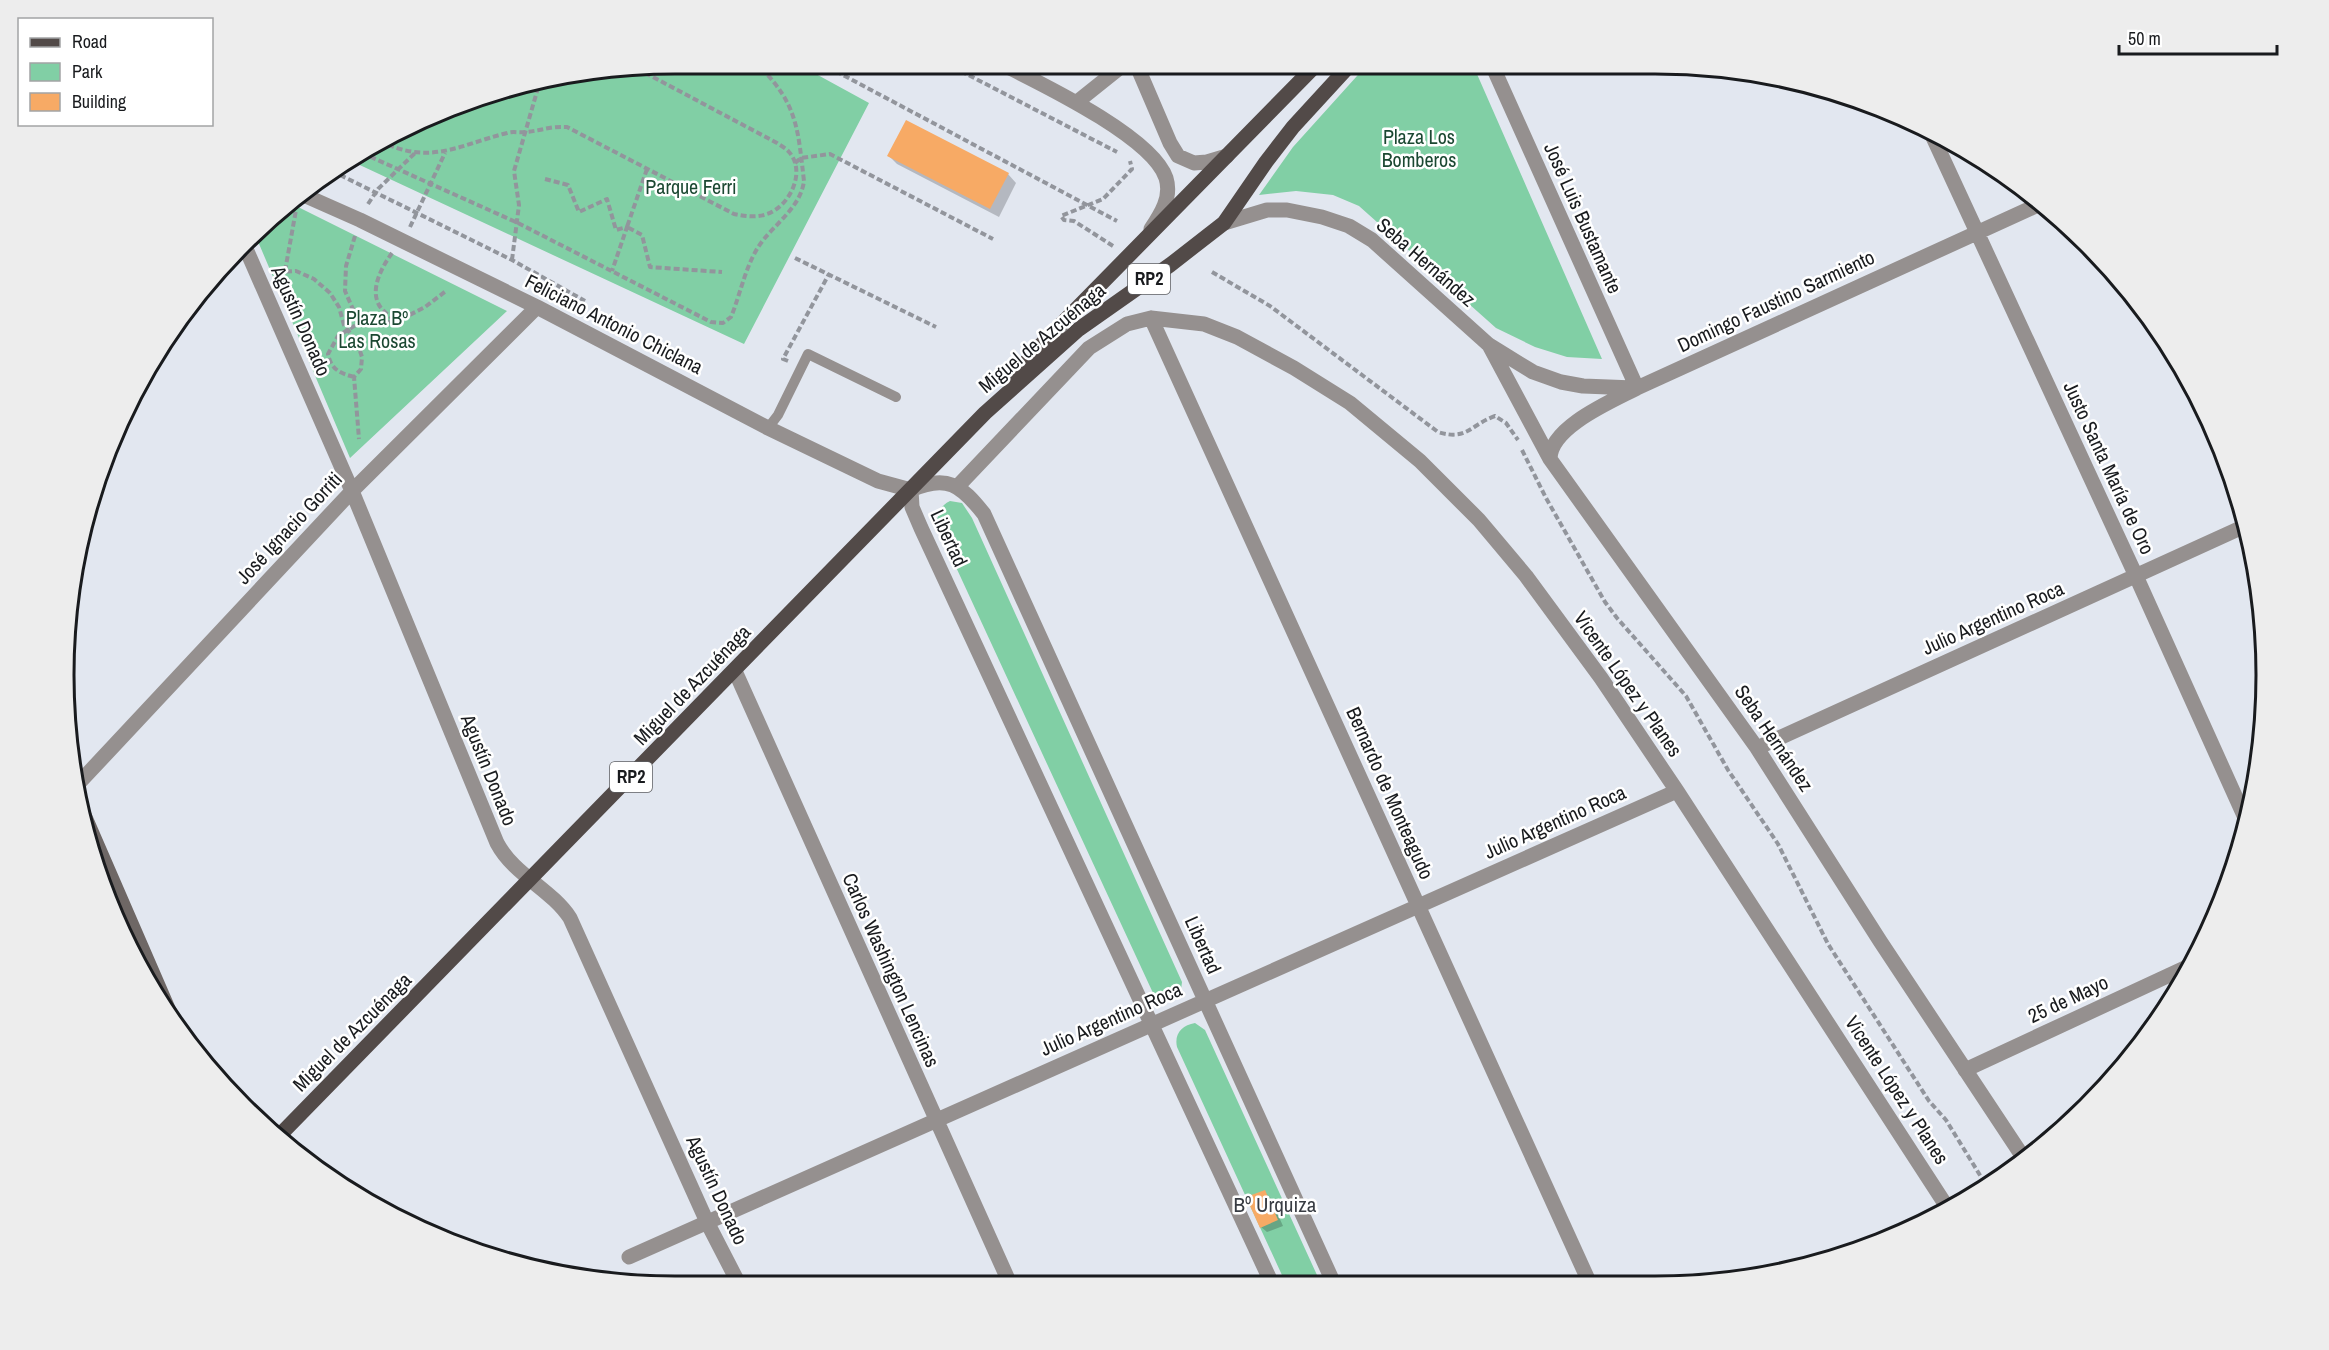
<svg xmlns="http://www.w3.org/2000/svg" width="2329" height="1350" viewBox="0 0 2329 1350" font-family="'Archivo Narrow',sans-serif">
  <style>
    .green { fill: #81cfa5 }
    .shadow { fill: #0003 }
    .building { fill: #f7aa65 }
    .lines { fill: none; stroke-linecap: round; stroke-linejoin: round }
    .path { stroke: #92959c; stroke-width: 4; stroke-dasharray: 6 3; stroke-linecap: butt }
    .lane { stroke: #95908f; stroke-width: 10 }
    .street { stroke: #95908f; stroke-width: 15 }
    .secondary { stroke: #6e6765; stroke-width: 15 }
    .primary { stroke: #524a48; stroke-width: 15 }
    .labels { text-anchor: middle; stroke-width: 5; stroke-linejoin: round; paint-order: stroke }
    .shield { fill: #fff; stroke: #5e5f62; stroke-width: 1.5 }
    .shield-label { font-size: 18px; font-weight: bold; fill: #191b1e }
    .park-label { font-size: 20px; fill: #1b4832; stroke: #fff }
    .street-label { font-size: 20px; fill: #191b1e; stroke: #fff }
    .neighbourhood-label { font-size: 21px; fill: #383c43; stroke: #fff }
    .rim { fill: none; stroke: #191b1e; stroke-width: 3 }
  </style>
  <rect width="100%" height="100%" fill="#e2e7f0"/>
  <path class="green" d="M1473,65L1602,359L1567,357L1535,347L1496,328L1359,206L1333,195L1296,191L1259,195L1293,147L1366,66Z
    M595,68H805L869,103L744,344L349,160L404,126L479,95Z
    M288,202L507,311L350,458L254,232Z
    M950,501L962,503L972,518L1182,982C1181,995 1176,1002 1162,1001L1153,993L937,526C937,516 939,506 950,501Z
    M1195,1023L1205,1030L1322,1286H1287L1177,1047C1174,1034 1182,1025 1195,1023Z"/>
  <path class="shadow" d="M889,156L1008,174L1016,183L999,217L897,164Z
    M1264,1192L1270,1197L1283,1226L1267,1232L1261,1227Z"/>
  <path class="building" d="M906,120L1009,173L990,209L887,156Z
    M1265,1190L1278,1220L1260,1228L1246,1197Z"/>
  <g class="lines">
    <path class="path" d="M828,67L1117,221
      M953,67L1117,152
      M380,141C430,166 459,145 507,133C513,131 519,133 525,132C541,131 549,126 567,127L734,214C745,216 756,218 767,214C789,207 807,172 789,152C786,148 781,146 777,143L636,68
      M362,153L518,223L711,322L723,323L731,317C742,290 746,261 764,239C779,221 801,205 804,181C798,131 798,105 761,68
      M795,163L801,158L830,154L993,239
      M647,169L627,227L642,235L650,267L722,272
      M332,171L512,260L585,301
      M545,179L568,185L579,212L607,199L616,230L627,227L612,271
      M368,204L378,189L415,153
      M410,227L445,153
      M355,236L346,266L345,291L359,323
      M1113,246L1074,221L1064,220L1061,216L1103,199L1132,169L1130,161
      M392,253C382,267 368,291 381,308C385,313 391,317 396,322
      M795,258L936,327
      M512,260L519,205L514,171L540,81
      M285,271L296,210
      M277,272L296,271L314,279L330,293L339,307L344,325L357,342L362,357L361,369L354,377L359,439
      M1212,272L1270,306L1438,432C1467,441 1470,425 1495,416L1506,423L1518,440
      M788,361L783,359L829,274
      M354,377C339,373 331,369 328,354L338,336L359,323L396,322L425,307L446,291
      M1522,450L1546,498L1605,602L1617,618L1686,696L1728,770L1778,844L1828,944L1929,1101L1946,1120L1986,1185"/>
    <path class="lane" d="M768,428L778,415L808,354L896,397"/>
    <path class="street" d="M1492,65L1637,388
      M1137,66L1170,143L1178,156L1194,163L1207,162L1227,156
      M1008,67C1046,86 1153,138 1166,178C1172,197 1161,214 1151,229
      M1077,102L1122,66
      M1932,135L2136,576L2246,820
      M299,193L360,220L537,307L768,428L878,481L911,490
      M1224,223L1267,210H1287L1322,217L1349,226L1372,240L1489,345L1533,372L1561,382L1583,386L1634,388
      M243,242L352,491L497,843C514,875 551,889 570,918L707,1222L740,1286
      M1151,318L1591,1286
      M1489,345L1550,459L1757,748L1880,941L2023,1157
      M1550,459C1550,427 1612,401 1637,388L2040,204
      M957,487L1089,348L1127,324L1151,318L1204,324L1237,337L1294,368L1350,403L1420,461L1479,520L1526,576L1601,678L1677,791L1949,1210
      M911,490C947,474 961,485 984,514L1335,1286
      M911,490L912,507L921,528L1273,1286
      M735,671L1011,1286
      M1757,748L2245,526
      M78,784L352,491L537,307
      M1965,1070L2189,966
      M629,1257L1677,791"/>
    <path class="secondary" d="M84,815L176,1027"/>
    <path class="primary" d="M1012,380L1035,351L1315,66
      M276,1139L985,413L1079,329L1170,265L1224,223L1266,162L1293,127L1349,66"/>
  </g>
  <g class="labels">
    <g class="shield">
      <rect x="1128" y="264" width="42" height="30" rx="4.5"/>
      <rect x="610" y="762" width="42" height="30" rx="4.5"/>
    </g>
    <g class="shield-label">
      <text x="1149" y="285">RP2</text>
      <text x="631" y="783">RP2</text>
    </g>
    <g class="park-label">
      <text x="1419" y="144">Plaza Los<tspan x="1419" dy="23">Bomberos</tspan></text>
      <text x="691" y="194">Parque Ferri</text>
      <text x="377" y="325">Plaza Bº<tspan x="377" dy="23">Las Rosas</tspan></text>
    </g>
    <g class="street-label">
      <text transform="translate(1583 218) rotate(66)" y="7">José Luis Bustamante</text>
      <text transform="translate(1426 262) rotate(41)" y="7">Seba Hernández</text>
      <text transform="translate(1776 301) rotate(-25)" y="7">Domingo Faustino Sarmiento</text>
      <text transform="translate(301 321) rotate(66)" y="7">Agustín Donado</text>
      <text transform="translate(614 324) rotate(27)" y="7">Feliciano Antonio Chiclana</text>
      <text transform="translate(1042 338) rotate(-40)" y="7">Miguel de Azcuénaga</text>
      <text transform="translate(2109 468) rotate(65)" y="7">Justo Santa María de Oro</text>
      <text transform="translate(289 528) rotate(-47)" y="7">José Ignacio Gorriti</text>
      <text transform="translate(949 538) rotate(65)" y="7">Libertad</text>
      <text transform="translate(1993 618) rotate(-24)" y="7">Julio Argentino Roca</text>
      <text transform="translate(1628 684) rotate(55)" y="7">Vicente López y Planes</text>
      <text transform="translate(692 685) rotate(-46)" y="7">Miguel de Azcuénaga</text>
      <text transform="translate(1774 738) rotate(56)" y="7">Seba Hernández</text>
      <text transform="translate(489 770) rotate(68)" y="7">Agustín Donado</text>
      <text transform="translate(1390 793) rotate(66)" y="7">Bernardo de Monteagudo</text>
      <text transform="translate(1555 822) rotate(-24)" y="7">Julio Argentino Roca</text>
      <text transform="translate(1203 945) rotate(66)" y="7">Libertad</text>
      <text transform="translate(891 970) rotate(66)" y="7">Carlos Washington Lencinas</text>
      <text transform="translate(2068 999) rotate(-25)" y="7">25 de Mayo</text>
      <text transform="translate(1111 1019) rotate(-24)" y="7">Julio Argentino Roca</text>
      <text transform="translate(352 1032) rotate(-45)" y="7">Miguel de Azcuénaga</text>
      <text transform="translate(1897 1090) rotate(57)" y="7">Vicente López y Planes</text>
      <text transform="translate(717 1190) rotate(65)" y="7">Agustín Donado</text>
    </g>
    <g class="neighbourhood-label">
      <text x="1275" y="1212">Bº Urquiza</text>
    </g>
  </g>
  <path d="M0 0H2329V1350H0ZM675 74H1655A601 601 0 0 1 2256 675V675A601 601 0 0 1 1655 1276H675A601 601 0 0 1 74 675V675A601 601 0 0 1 675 74Z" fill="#ededed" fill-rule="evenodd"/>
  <path class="rim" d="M675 74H1655A601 601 0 0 1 2256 675V675A601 601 0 0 1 1655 1276H675A601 601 0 0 1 74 675V675A601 601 0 0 1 675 74Z"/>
  <rect x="18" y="18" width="195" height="108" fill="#ffffff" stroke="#a3a4a5" stroke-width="1.5"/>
  <rect x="30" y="38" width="30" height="9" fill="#524a48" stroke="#a3a4a5" stroke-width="1.5"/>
  <text x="72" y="48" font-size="18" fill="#191b1e">Road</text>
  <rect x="30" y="63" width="30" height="18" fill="#81cfa5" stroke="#a3a4a5" stroke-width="1.5"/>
  <text x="72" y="78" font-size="18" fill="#191b1e">Park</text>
  <rect x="30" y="93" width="30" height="18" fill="#f7aa65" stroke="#a3a4a5" stroke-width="1.5"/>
  <text x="72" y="108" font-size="18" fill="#191b1e">Building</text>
  <path d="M2119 45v9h158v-9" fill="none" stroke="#191b1e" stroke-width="3"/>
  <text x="2128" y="45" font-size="18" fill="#191b1e" stroke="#ffffff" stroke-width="4.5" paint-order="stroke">50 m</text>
</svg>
